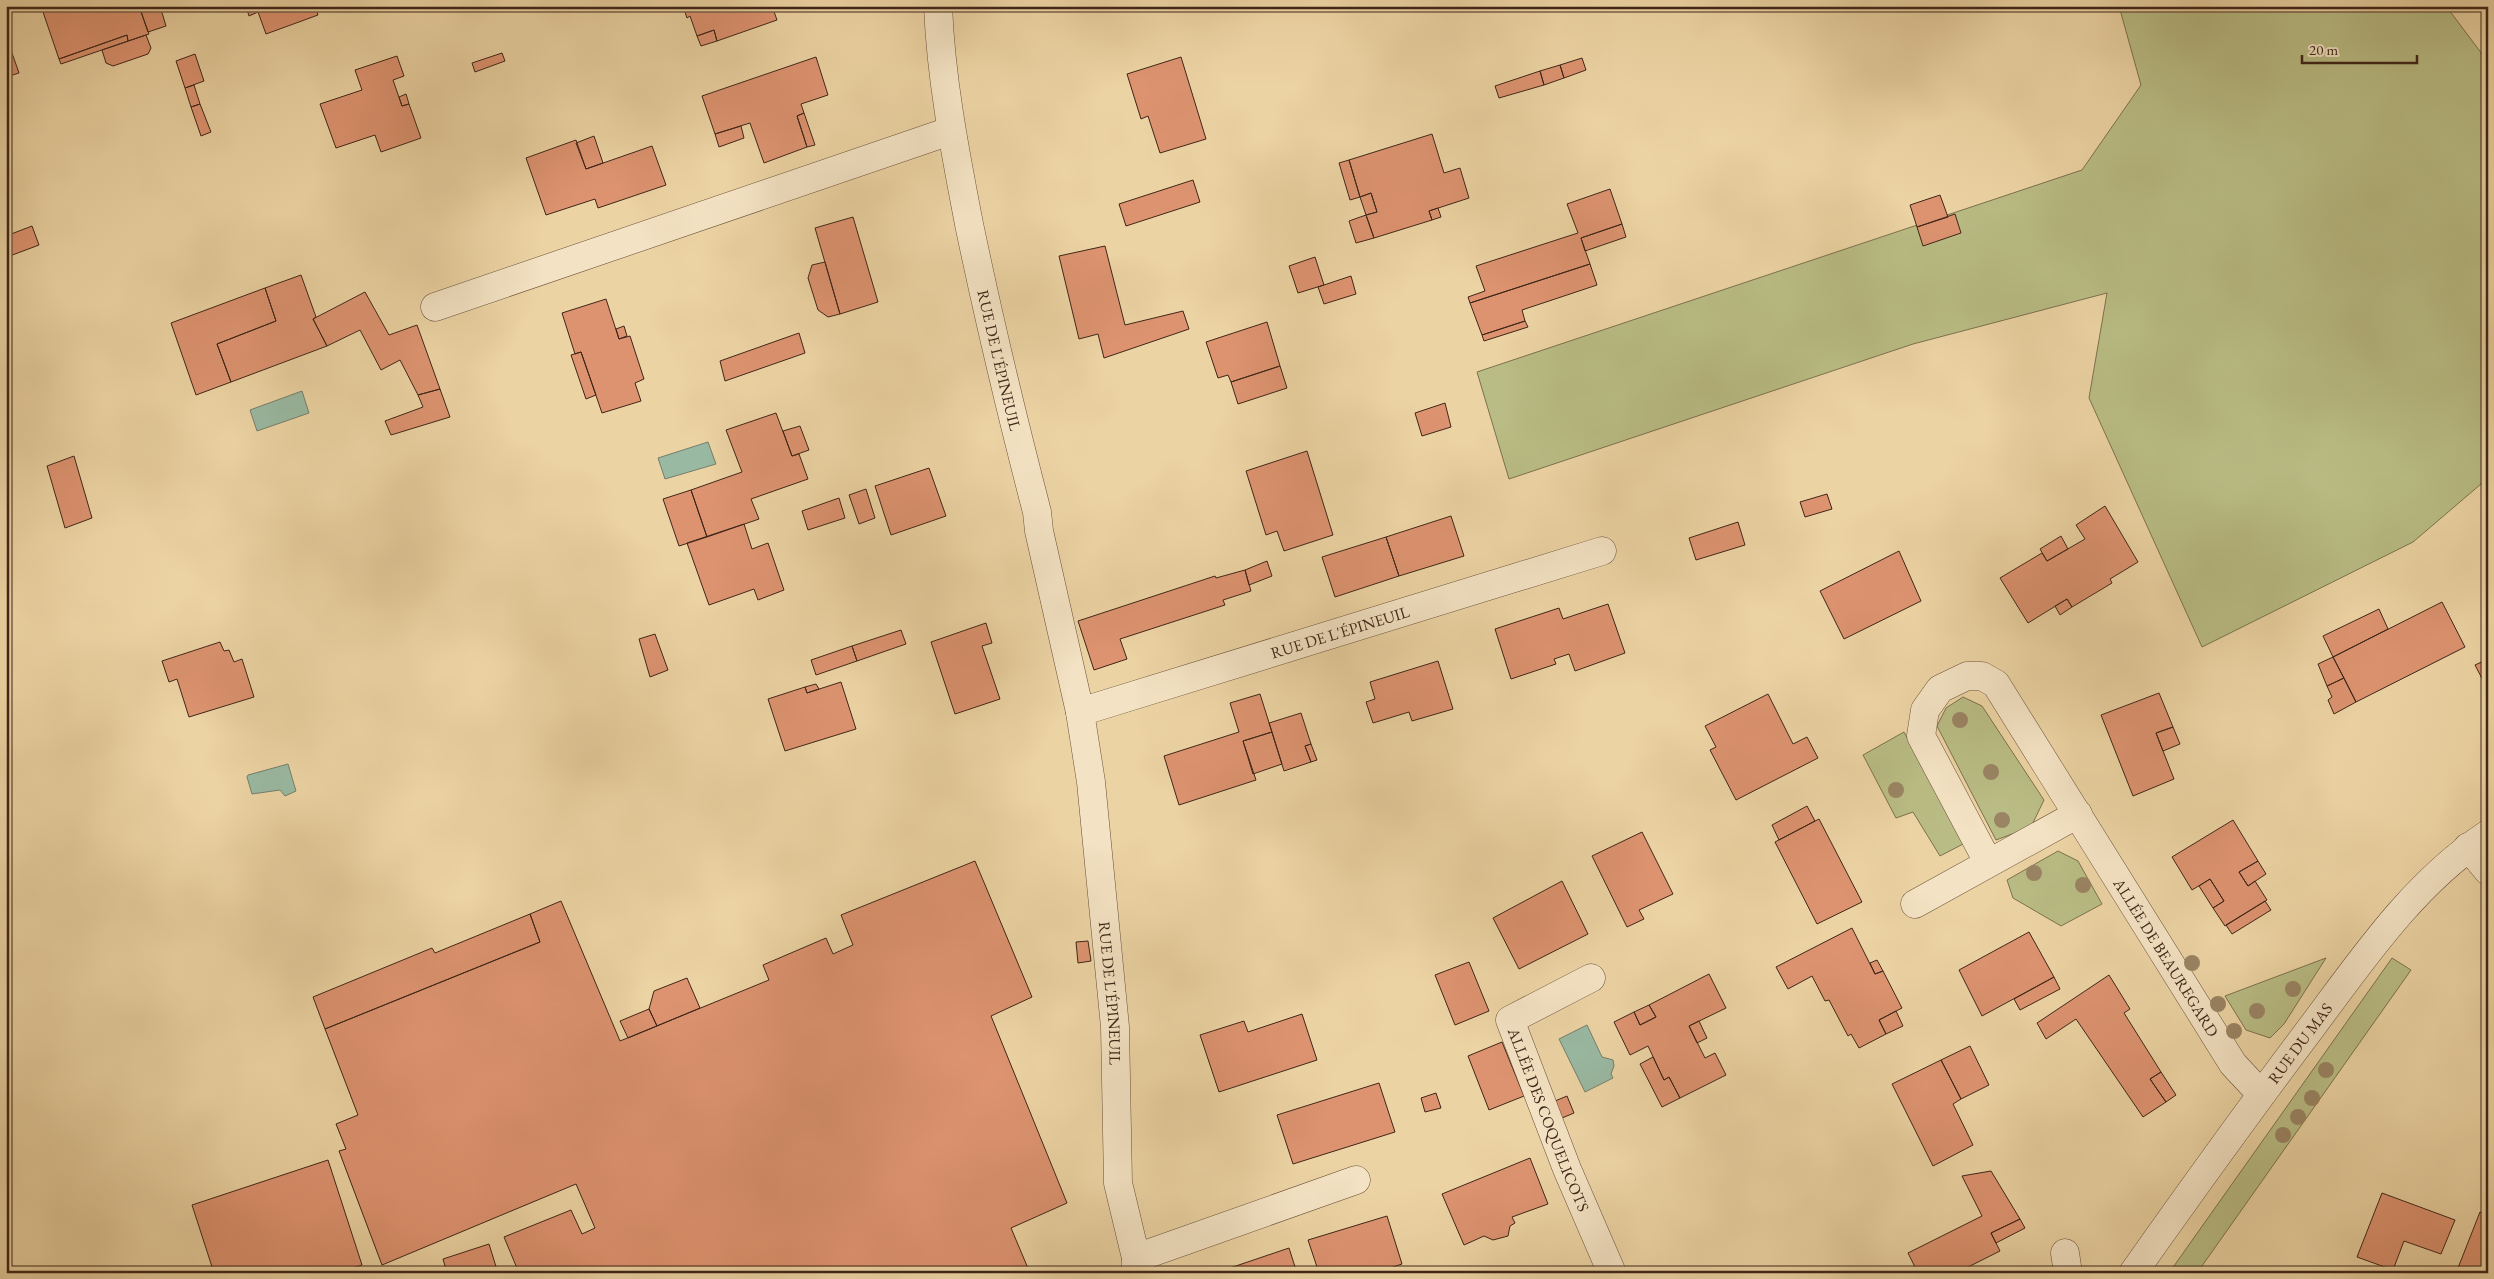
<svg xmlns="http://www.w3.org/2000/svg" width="2494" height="1279" viewBox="0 0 2494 1279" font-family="'EB Garamond',serif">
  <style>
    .green { fill: #b9bc84; stroke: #7c714e }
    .water { fill: #99b9a2; stroke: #757e6b }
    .building { fill: #dd9370; stroke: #3f2618 }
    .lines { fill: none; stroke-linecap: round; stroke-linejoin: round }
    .minor-casing { stroke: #6a513b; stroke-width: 29 }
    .minor { stroke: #f3e2c3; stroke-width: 28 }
    .tree { fill: #9a8463 }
    .labels { text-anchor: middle; stroke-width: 4; stroke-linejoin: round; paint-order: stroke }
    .street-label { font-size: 16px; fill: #3f2618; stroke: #f3e2c3 }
  </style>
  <rect width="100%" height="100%" fill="#ecd3a3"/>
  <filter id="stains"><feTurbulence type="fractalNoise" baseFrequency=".004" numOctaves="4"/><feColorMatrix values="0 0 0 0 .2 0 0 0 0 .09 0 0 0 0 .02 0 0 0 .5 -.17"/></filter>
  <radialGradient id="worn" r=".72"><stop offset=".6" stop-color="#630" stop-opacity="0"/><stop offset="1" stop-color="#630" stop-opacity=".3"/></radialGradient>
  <path class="green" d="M2119,6H2446L2488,62V478L2413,542L2202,647L2089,398L2107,293L1913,344L1509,479L1477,372L2082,170L2141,85Z
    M1963,697L1982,706L2044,800L2031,827L1996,840L1937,726L1946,708Z
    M1904,732L1965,843L1940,856L1913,812L1896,818L1863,755Z
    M2058,851L2078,861L2102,904L2061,926L2013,898L2007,880Z
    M2326,958L2284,1024L2270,1038L2246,1030L2225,996Z
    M2392,958L2411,970L2197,1273H2169Z"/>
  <path class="water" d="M302,391L309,413L257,431L250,410Z
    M708,442L716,464L665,479L658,458Z
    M288,764L296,791L285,796L280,790L252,794L247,777L248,775Z
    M1587,1025L1602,1057L1613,1060L1614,1066L1611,1074L1613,1078L1585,1092L1559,1039Z"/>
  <path class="building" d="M61,6H139L149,34L128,41L127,35L59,59L43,12Z
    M139,6H160L166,26L148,32Z
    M246,6H315L318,15L266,34L258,12L249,16Z
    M683,6H772L777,20L717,41L714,30L697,36L690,16L687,18Z
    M714,30L717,41L701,46L697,36Z
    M127,35L128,41L61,64L59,59Z
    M146,35L151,48L148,54L113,66L106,63L102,50Z
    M6,36L19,73L6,77Z
    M502,53L505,61L475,72L472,63Z
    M195,54L204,81L185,88L176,61Z
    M397,56L404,76L393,80L402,106L409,104L421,138L381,152L375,135L336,148L320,104L362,90L355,70Z
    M816,57L828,95L801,104L804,113L797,116L807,147L764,163L750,123L715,134L702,96Z
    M1181,57L1206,139L1160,153L1148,116L1141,119L1127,74Z
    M1582,58L1586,70L1564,78L1560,65Z
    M1560,65L1564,78L1544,85L1540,71Z
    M1540,71L1544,85L1499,98L1495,86Z
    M194,85L200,104L191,107L185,88Z
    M406,94L409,104L402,106L399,97Z
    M200,104L211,132L201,136L191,107Z
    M804,113L815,145L807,147L797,116Z
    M741,126L744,138L719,147L715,134Z
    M1432,134L1444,173L1460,168L1469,198L1429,211L1432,220L1374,238L1366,215L1377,212L1371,193L1360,197L1349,160Z
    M594,136L603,163L586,169L576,143Z
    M576,140L586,169L652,146L666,185L598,208L595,199L546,215L526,158Z
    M1349,160L1360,197L1350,200L1339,163Z
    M1193,180L1200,202L1126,226L1119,204Z
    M1610,189L1622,224L1581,238L1590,264L1470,303L1468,297L1485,291L1476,266L1578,233L1567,204Z
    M1371,193L1377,212L1366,215L1360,197Z
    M1940,195L1948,217L1917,227L1910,205Z
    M1438,208L1441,217L1432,220L1429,211Z
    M1955,214L1961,233L1923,246L1917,227Z
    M1366,215L1374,238L1356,243L1349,221Z
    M853,217L878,302L840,314L815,228Z
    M1622,224L1626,237L1585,251L1581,238Z
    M32,226L39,245L7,257L6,236Z
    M1105,246L1125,325L1183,311L1189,329L1104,358L1098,334L1079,339L1059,256Z
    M1315,257L1324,285L1298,293L1289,266Z
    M825,262L840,314L828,317L818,310L808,278L812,265Z
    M1590,264L1597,285L1522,310L1525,321L1482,335L1470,303Z
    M301,275L316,317L313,319L327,346L231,382L217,344L276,321L265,288Z
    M1351,276L1356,294L1324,304L1318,287Z
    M265,288L276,321L217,344L231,382L196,395L171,323Z
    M365,292L389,335L417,325L440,389L418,395L400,360L381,370L360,330L327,346L313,319Z
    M606,299L619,339L630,336L644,379L635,383L641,401L602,413L581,352L575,354L562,313Z
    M1525,321L1528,327L1484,341L1482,335Z
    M1267,322L1280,366L1231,382L1228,375L1218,378L1206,342Z
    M624,326L627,336L619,339L616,329Z
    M799,333L805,353L725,381L720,361Z
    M581,352L596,395L586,399L571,355Z
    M1280,366L1287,388L1238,404L1231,382Z
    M440,389L450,417L391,435L385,421L423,407L418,395Z
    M1445,403L1451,427L1422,436L1415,413Z
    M776,413L792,456L799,454L808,479L751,499L759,519L707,537L691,490L742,472L726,430Z
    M800,426L809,450L792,456L783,431Z
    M1307,451L1333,535L1284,551L1277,531L1266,535L1246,471Z
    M74,456L92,518L65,528L47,466Z
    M929,468L946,516L891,535L875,486Z
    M866,489L875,518L859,524L849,495Z
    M691,490L707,537L679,546L663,499Z
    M1827,494L1832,509L1805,517L1800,502Z
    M839,498L845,518L808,530L802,511Z
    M2105,506L2138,562L2110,579L2112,583L2072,607L2067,599L2028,623L2000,578L2042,553L2047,561L2085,539L2076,525Z
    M1451,516L1464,556L1399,576L1386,537Z
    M1738,522L1745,545L1696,560L1689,538Z
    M744,524L752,549L768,543L784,590L758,600L754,589L709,605L687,543Z
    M2061,536L2068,549L2047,561L2040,549Z
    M1386,537L1399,576L1335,597L1322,557Z
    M1899,551L1921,601L1844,639L1820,591Z
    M1267,561L1272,576L1249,585L1245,570Z
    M1245,570L1251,591L1223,600L1225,605L1120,639L1127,659L1094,670L1078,621L1215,576L1216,578Z
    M2067,599L2072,607L2060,615L2055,606Z
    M2442,602L2465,647L2356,702L2333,657Z
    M1608,604L1625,653L1575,671L1569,654L1554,659L1556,664L1511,679L1495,629L1559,608L1563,619Z
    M2379,609L2388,629L2333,657L2323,636Z
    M986,623L992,643L982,646L1000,699L955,714L931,642Z
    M901,630L906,644L857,661L852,646Z
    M655,634L668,670L650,677L639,639Z
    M220,642L224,651L229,650L234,662L242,659L254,697L189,717L177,679L169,682L162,661Z
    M852,646L857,661L816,675L811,660Z
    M2333,657L2344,678L2327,686L2318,664Z
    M2488,659V690L2475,665Z
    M1438,661L1453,709L1412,721L1409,712L1373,723L1366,702L1375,699L1370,682Z
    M2344,678L2356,702L2334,714L2328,700L2332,697L2327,686Z
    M841,682L856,729L785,751L768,699L805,687L807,693Z
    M816,684L819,689L807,693L805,687Z
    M2159,693L2173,727L2156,733L2174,779L2133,796L2101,715Z
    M1260,694L1272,732L1243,741L1256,780L1179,805L1164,756L1239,732L1230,703Z
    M1768,694L1793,744L1807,737L1818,758L1736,800L1710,750L1716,747L1705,726Z
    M1301,713L1311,744L1305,746L1311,762L1284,771L1269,723Z
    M2173,727L2180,744L2163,751L2156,733Z
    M1272,732L1282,764L1253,774L1243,741Z
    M1311,744L1317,760L1311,762L1305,746Z
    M1807,806L1815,821L1779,840L1772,825Z
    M1819,819L1862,902L1817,924L1775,842Z
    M2233,820L2258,861L2239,872L2248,886L2255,881L2267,900L2225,926L2213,908L2224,901L2210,879L2192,890L2172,857Z
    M1642,832L1673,894L1639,910L1644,919L1627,927L1592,856Z
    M975,861L1032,997L991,1016L1067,1203L1011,1228L1030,1273H519L504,1237L571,1210L582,1234L595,1228L576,1184L382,1265L339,1151L346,1149L336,1124L358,1115L325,1029L540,942L530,914L561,901L620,1041L769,980L763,965L826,938L833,954L853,945L841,915Z
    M2258,861L2266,874L2248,886L2239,872Z
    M2210,879L2224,901L2213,908L2199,886Z
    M1562,881L1588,934L1519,969L1493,918Z
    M2265,901L2271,910L2232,934L2226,925Z
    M530,914L540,942L325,1029L313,997L432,948L435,953Z
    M1852,928L1875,974L1883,971L1902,1008L1879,1020L1886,1034L1859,1048L1851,1034L1848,1036L1829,1000L1825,1001L1812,976L1788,989L1776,967Z
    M2029,932L2054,977L1982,1016L1959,970Z
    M1088,941L1091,961L1078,963L1076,942Z
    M1877,960L1883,971L1875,974L1870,963Z
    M1469,962L1489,1011L1455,1025L1435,975Z
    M1709,974L1726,1008L1689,1026L1705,1058L1715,1053L1726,1075L1680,1098L1669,1077L1664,1080L1648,1046L1630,1055L1614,1022L1634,1012L1640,1025L1656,1017L1649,1005Z
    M2109,975L2130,1009L2124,1013L2161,1072L2150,1079L2166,1102L2143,1117L2076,1019L2046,1039L2037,1023Z
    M2054,977L2060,989L2020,1010L2014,999Z
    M687,978L700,1008L657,1026L649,1009L654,991Z
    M1649,1005L1656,1017L1640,1025L1634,1012Z
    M649,1009L657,1026L628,1038L620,1021Z
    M1896,1011L1903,1026L1886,1034L1879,1020Z
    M1302,1014L1317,1060L1219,1092L1200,1035L1244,1021L1248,1032Z
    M1699,1021L1707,1038L1697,1043L1689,1026Z
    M1502,1042L1524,1096L1489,1110L1468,1056Z
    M1970,1046L1989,1085L1961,1099L1941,1060Z
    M1653,1057L1664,1080L1669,1077L1680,1098L1662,1107L1640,1064Z
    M1941,1060L1961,1099L1953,1104L1973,1145L1933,1166L1892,1084Z
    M2161,1072L2176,1095L2166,1102L2150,1079Z
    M1379,1083L1395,1132L1293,1164L1277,1115Z
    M1436,1093L1441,1108L1425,1112L1421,1098Z
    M1567,1096L1574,1113L1562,1118L1555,1101Z
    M1530,1158L1548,1204L1512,1217L1515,1223L1510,1226L1508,1236L1493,1240L1484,1236L1464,1245L1442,1194Z
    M328,1160L362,1265L337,1273H214L192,1205Z
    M1991,1171L2020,1219L1991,1233L2000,1251L1956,1273H1918L1908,1253L1982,1216L1962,1176Z
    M2382,1193L2455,1220L2441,1254L2404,1241L2393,1270L2357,1257Z
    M2480,1212L2488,1215V1273H2456Z
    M1387,1216L1402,1264L1375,1273H1319L1308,1240Z
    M2020,1219L2025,1228L1996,1243L1991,1233Z
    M489,1244L498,1273H447L443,1259Z
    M1289,1248L1297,1273H1225L1224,1270Z"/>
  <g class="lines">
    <g class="minor-casing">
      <g id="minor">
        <path id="s1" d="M938,6C941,80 955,151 969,224C989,320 1012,416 1037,512L1039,531L1080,712L1091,782L1115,1027L1118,1183L1136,1258V1273"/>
        <path d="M435,307L950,131"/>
        <path id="s2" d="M1080,712L1602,551"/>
        <path d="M2468,847L2488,871"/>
        <path id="s3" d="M1988,862L1921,736L1925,710L1940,689L1967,676H1982L1996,684L2233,1064L2261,1094"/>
        <path d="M1915,904L2078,814"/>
        <path id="s4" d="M1591,978L1510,1020L1567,1169L1612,1273"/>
        <path d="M2065,1253L2068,1273"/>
        <path d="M1136,1258L1356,1180"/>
        <path id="s5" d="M2133,1273C2191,1191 2250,1109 2311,1028C2364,957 2413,884 2488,834"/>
      </g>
    </g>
    <use href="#minor" class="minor"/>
  </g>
  <g class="tree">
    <circle cx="1960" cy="720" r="8"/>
    <circle cx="1991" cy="772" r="8"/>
    <circle cx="1896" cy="790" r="8"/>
    <circle cx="2002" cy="820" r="8"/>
    <circle cx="2034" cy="873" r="8"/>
    <circle cx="2083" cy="885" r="8"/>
    <circle cx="2192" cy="963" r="8"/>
    <circle cx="2293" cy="989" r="8"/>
    <circle cx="2218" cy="1004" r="8"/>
    <circle cx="2257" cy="1011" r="8"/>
    <circle cx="2234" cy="1031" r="8"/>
    <circle cx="2326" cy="1070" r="8"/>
    <circle cx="2312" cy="1098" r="8"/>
    <circle cx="2298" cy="1117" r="8"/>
    <circle cx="2283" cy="1135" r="8"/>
  </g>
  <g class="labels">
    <g class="street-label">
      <text dy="6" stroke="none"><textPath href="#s1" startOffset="360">RUE DE L'ÉPINEUIL</textPath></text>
      <text dy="6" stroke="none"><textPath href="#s2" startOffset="272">RUE DE L'ÉPINEUIL</textPath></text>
      <text dy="6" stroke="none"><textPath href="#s3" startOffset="578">ALLÉE DE BEAUREGARD</textPath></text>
      <text dy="6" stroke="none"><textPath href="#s1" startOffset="1004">RUE DE L'ÉPINEUIL</textPath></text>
      <text dy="6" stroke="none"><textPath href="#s5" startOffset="284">RUE DU MAS</textPath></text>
      <text dy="6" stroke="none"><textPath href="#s4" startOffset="198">ALLÉE DES COQUELICOTS</textPath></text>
    </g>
  </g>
  <rect width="2494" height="1279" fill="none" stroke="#ecd3a3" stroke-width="25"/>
  <rect x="8" y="8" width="2479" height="1264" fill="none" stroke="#3f2618" stroke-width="2.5"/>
  <rect x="12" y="12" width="2469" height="1254" fill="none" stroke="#3f2618"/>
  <path d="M2302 55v8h115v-8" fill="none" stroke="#3f2618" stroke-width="2.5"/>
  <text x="2309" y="55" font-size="15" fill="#3f2618" stroke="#f3e2c3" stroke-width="4" paint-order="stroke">20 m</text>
  <rect width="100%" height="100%" filter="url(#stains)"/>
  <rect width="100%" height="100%" fill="url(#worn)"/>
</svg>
